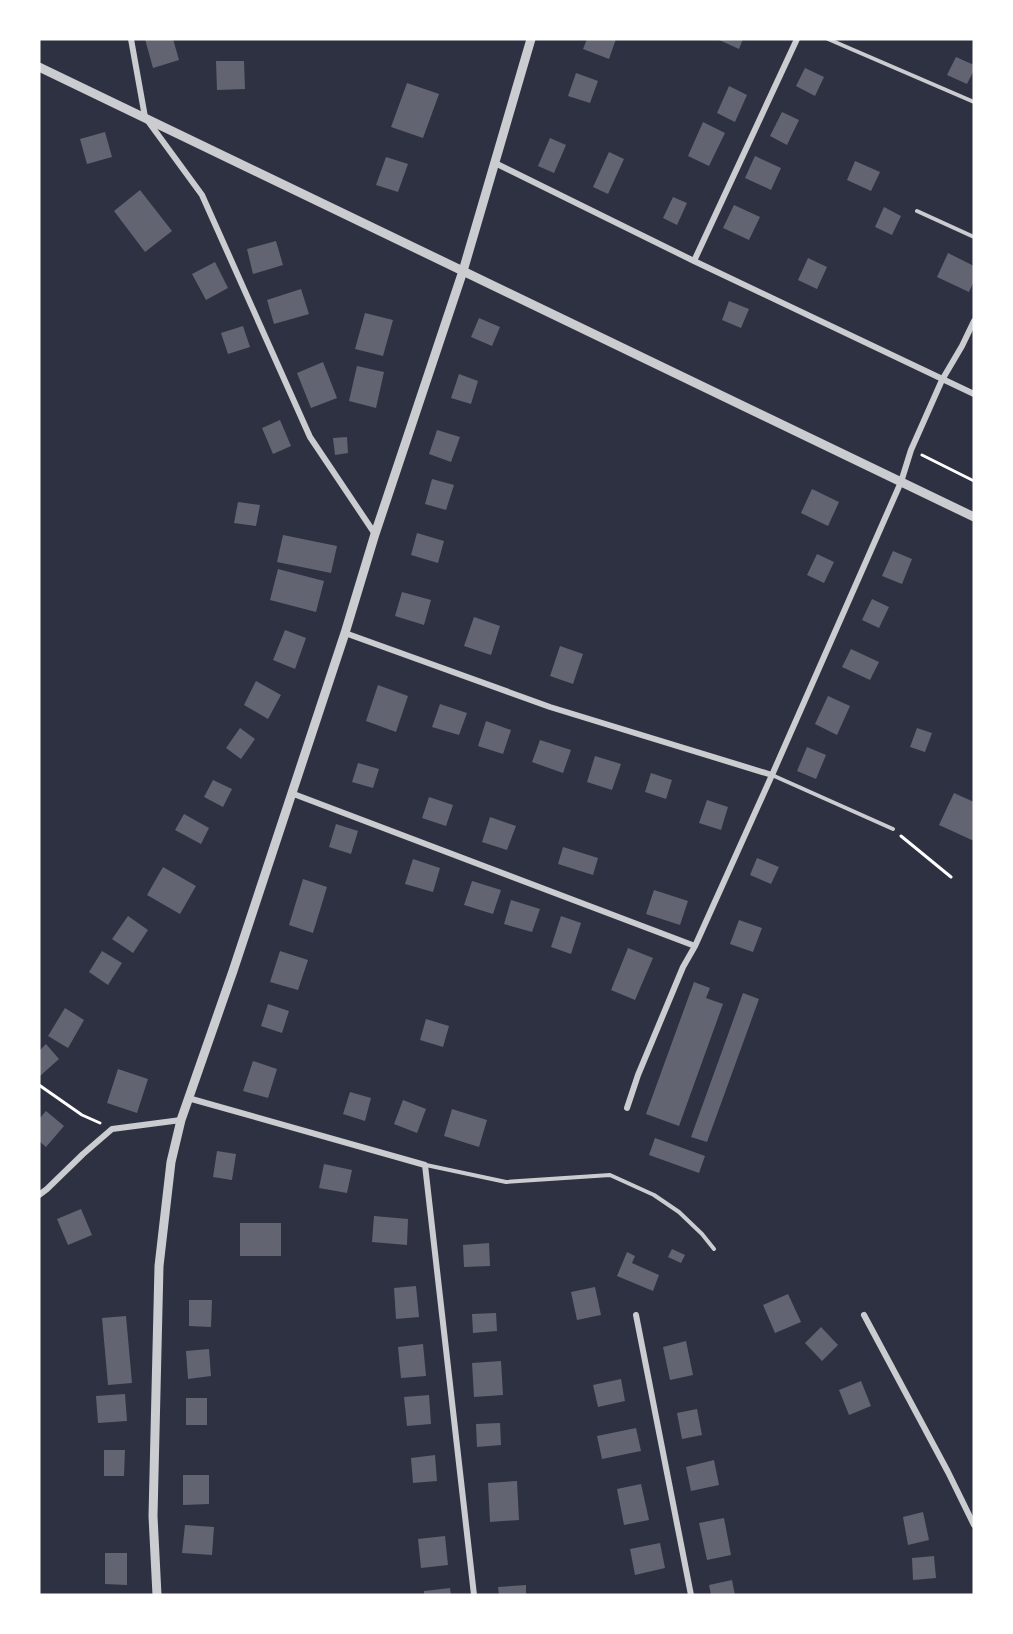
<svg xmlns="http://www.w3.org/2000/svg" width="1013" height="1634" viewBox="0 0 1013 1634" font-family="Commissioner,sans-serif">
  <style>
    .building { fill: #626471 }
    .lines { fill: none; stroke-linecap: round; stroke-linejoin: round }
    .path { stroke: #fff; stroke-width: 3 }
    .service { stroke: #caccd0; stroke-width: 4 }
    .minor { stroke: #caccd0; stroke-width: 6 }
    .tertiary { stroke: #caccd0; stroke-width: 9 }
  </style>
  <rect width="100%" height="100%" fill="#2d3142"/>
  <path class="building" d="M145,39H173L179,60L153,68Z
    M587,39H616L609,59L583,49Z
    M717,39H743L739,49Z
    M956,57L974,65V70L967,84L947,75Z
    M216,61H244L245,89L217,90Z
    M805,68L824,77L815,96L796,86Z
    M576,73L598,81L590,103L568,96Z
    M407,83L439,94L423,138L391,127Z
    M729,86L747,95L735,122L717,113Z
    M782,112L799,120L787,145L770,136Z
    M703,122L725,133L709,166L688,156Z
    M105,132L112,157L87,164L80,139Z
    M550,138L566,145L554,173L538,166Z
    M609,152L624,159L608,194L593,187Z
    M755,156L781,168L771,190L745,178Z
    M386,157L408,164L398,192L376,185Z
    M855,161L880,172L871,191L847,180Z
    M140,190L172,231L145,252L114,211Z
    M673,197L687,203L677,225L663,218Z
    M734,205L760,217L749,240L723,228Z
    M884,207L901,216L892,235L875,227Z
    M276,241L283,265L253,274L247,249Z
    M948,253L974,266V281L969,292L937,277Z
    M808,258L827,267L817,289L798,280Z
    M215,262L228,288L206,300L192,274Z
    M301,289L309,314L274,324L267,300Z
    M729,301L749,309L741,328L722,320Z
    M365,313L393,320L383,356L355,349Z
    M479,318L500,327L492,346L471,337Z
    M243,326L250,347L228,354L221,333Z
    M323,362L337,398L311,408L297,373Z
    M357,366L384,372L376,408L349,401Z
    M459,374L478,381L471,404L451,398Z
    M280,420L291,446L273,454L262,428Z
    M437,430L460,437L451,462L429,454Z
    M347,437L348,453L335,455L333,438Z
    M432,479L454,485L446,510L425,504Z
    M812,489L839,502L828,526L801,513Z
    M238,502L260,505L256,526L234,523Z
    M417,533L444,541L438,563L411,555Z
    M283,535L337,546L331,573L277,562Z
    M893,551L912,559L902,584L882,576Z
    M817,554L834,562L824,583L807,575Z
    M278,569L324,581L316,612L270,600Z
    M402,592L431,600L424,625L395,616Z
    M872,599L889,607L879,628L862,620Z
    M474,617L500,626L491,655L464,646Z
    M285,630L306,638L295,669L273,660Z
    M560,646L583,654L573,684L550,676Z
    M851,649L879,662L870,680L842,667Z
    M256,681L281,695L268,719L244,705Z
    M378,685L408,696L396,732L366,721Z
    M828,696L850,706L837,735L815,724Z
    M440,704L467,713L459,735L432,727Z
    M486,721L511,730L503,754L478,746Z
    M240,728L255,739L241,759L226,748Z
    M917,728L932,733L925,752L910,747Z
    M540,740L571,750L563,773L532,762Z
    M807,747L826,755L816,779L797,771Z
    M595,756L621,764L612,790L587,782Z
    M358,763L379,769L373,788L352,782Z
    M651,773L672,780L666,799L645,792Z
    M213,780L232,789L223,807L204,797Z
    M954,793L974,802V841L939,825Z
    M429,797L453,805L446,826L422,818Z
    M707,800L728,807L721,830L699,823Z
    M184,814L209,828L201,844L175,830Z
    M490,817L516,826L507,850L482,842Z
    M336,824L358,831L351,854L329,847Z
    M563,847L598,858L593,875L558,864Z
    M757,858L779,867L771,884L750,875Z
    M413,859L440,868L433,892L405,884Z
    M163,867L196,886L180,914L147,895Z
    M303,879L327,887L313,933L289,925Z
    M472,881L501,890L493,914L464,905Z
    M654,890L688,901L680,925L646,914Z
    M511,900L540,909L532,932L504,924Z
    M128,916L148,930L133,953L112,939Z
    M561,916L581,923L571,954L551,947Z
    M739,920L762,928L753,952L730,944Z
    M628,948L653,958L635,1000L611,990Z
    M102,951L122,963L108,985L89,972Z
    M280,951L308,960L298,990L270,982Z
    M694,982L710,988L706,998L723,1004L679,1126L646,1114Z
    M743,993L759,999L707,1142L691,1137Z
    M268,1004L289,1011L282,1033L261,1026Z
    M65,1008L84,1020L68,1048L48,1036Z
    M426,1019L449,1026L443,1047L420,1040Z
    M46,1044L59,1059L40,1076L39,1075V1051Z
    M253,1061L277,1069L268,1098L243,1091Z
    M118,1069L148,1079L137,1113L107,1103Z
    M350,1092L371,1098L365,1121L343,1114Z
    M403,1100L426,1109L417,1133L394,1124Z
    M452,1109L487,1120L479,1147L444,1136Z
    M46,1111L64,1126L46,1147L39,1141V1119Z
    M655,1138L705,1156L699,1173L649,1155Z
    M217,1151L236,1154L232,1180L213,1177Z
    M324,1164L352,1170L347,1193L319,1188Z
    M81,1209L92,1235L68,1245L57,1219Z
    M374,1216L408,1219L407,1245L372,1242Z
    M240,1223H281V1256H240Z
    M489,1243L490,1266L464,1267L463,1245Z
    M672,1249L685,1255L681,1263L668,1257Z
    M627,1252L635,1256L632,1263L659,1275L653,1291L617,1276Z
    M416,1286L419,1317L396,1319L394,1288Z
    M595,1287L601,1315L577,1320L571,1292Z
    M788,1294L801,1322L775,1333L763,1305Z
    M189,1300H212L211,1327L189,1326Z
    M496,1313L497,1331L473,1333L472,1314Z
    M126,1316L132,1383L108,1385L102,1318Z
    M821,1327L838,1345L822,1361L805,1343Z
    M686,1341L693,1375L670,1380L663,1347Z
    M423,1344L426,1376L401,1378L398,1347Z
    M209,1349L211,1376L188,1379L186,1351Z
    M501,1361L503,1395L474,1397L472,1363Z
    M621,1379L625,1401L598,1407L593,1385Z
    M861,1381L871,1406L849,1415L839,1390Z
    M125,1394L127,1421L98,1423L96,1396Z
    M429,1395L431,1424L407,1426L404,1397Z
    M186,1398H207V1425H186Z
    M697,1409L702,1435L682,1439L677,1413Z
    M500,1423L501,1445L477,1447L476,1424Z
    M636,1428L641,1451L602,1459L597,1436Z
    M104,1450H125L124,1476H104Z
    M435,1455L437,1481L413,1483L411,1458Z
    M714,1460L719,1485L691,1491L686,1467Z
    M183,1475H209V1504L183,1505Z
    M517,1481L519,1520L490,1522L488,1483Z
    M641,1484L649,1520L624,1525L617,1489Z
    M923,1512L929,1540L908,1545L903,1517Z
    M724,1518L731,1555L707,1560L699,1523Z
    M185,1525L214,1527L212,1555L182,1553Z
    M445,1536L448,1565L421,1568L418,1539Z
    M660,1543L665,1568L635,1575L630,1549Z
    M105,1553H127V1585L105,1584Z
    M934,1556L936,1578L913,1580L912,1558Z
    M732,1580L735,1595H711L709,1585Z
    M526,1585V1595H499L498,1587Z
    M450,1588L451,1595H424V1591Z"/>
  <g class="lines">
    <path class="path" d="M922,455L974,481
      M901,836L951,877
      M39,1085L82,1115L100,1123"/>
    <path class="service" d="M828,39L974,102
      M917,211L974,237
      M772,775L893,829
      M426,1165L506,1182L610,1175L654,1195L679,1212L702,1234L714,1249"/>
    <path class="minor" d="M131,39L145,117L202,195L310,437L375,534
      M495,163L694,261L974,394
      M694,261L797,39
      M345,633L550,707L772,775
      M291,793L695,946
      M188,1098L425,1165L474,1595
      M627,1108L638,1075L683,967L695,946L772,775L901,482L911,450L942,380L962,346L974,321
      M39,1195L47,1189L83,1154L112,1129L181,1120
      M636,1315L691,1595
      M864,1315L948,1472L974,1525"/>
    <path class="tertiary" d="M39,67L974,517
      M157,1595L153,1516L159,1266L171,1162L181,1120L233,971L345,633L375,534L463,271L531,39"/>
  </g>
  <rect width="1013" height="1634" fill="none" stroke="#ffffff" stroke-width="81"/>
</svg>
